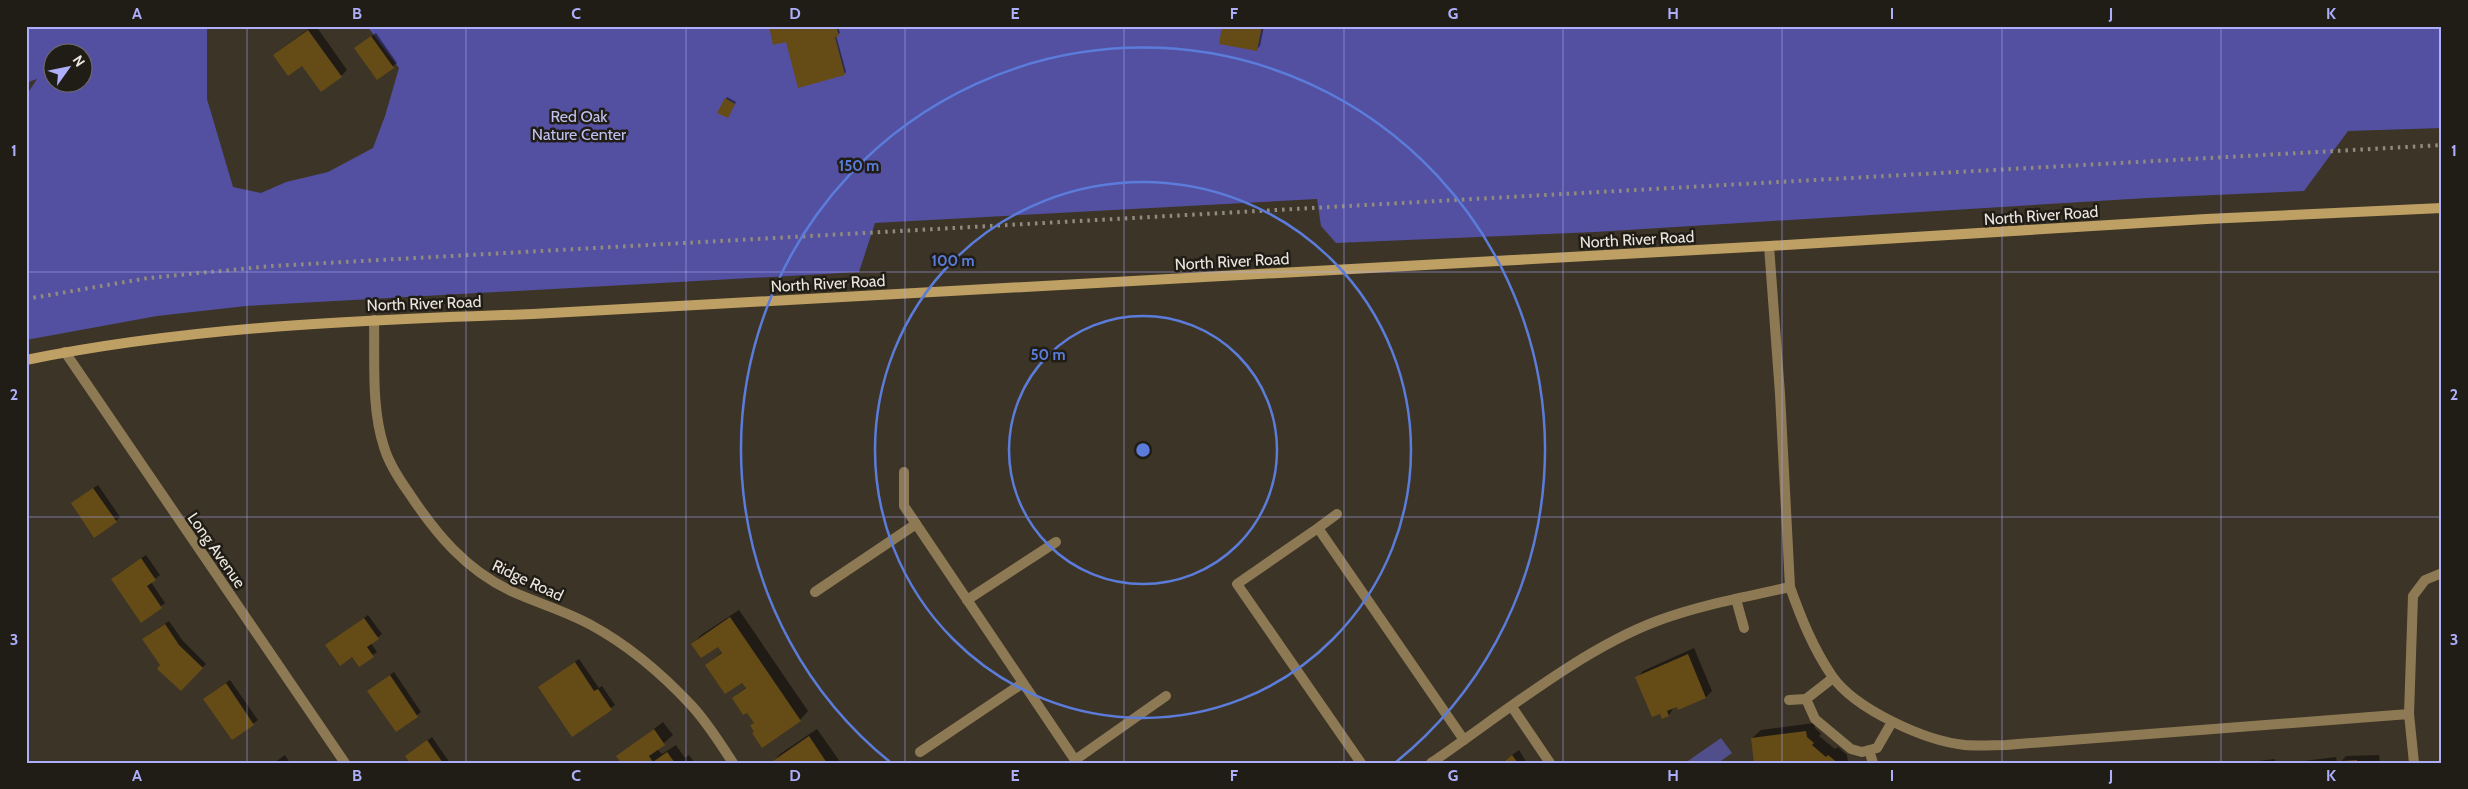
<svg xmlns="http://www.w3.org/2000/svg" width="2468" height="789" viewBox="0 0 2468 789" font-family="Cabin,sans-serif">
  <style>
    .green { fill: #504f8b }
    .forest { fill: #5350a1; fill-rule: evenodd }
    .shadow { fill: #0007 }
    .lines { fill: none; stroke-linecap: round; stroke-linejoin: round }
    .stream { stroke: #5350a1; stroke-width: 5.5 }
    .building { fill: #654c17 }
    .service { stroke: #8d7a55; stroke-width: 10 }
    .minor { stroke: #8d7a55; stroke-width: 10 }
    .secondary { stroke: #bfa064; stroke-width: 10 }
    .rail { stroke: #918b7f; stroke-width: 4; stroke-dasharray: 2.5 5; stroke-linecap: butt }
    .grid { fill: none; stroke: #adaffb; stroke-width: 1; stroke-opacity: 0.55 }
    .ring { fill: none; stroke: #5b7cda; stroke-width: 2.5 }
    .labels { text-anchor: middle; stroke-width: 5; stroke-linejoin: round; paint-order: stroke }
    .park-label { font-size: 16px; fill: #bfc1ee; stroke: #201c16 }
    .street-label { font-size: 16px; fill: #ece7de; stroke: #201c16 }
    .centre { fill: #5b7cda; stroke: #201c16; stroke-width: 2.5 }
    .ring-label { font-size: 15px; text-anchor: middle; font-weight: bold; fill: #5b7cda; stroke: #201c16; stroke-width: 5; stroke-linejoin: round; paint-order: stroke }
    .neatline { fill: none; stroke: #adaffb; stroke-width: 2 }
    .grid-label { font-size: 16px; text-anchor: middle; font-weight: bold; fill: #adaffb }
  </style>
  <rect width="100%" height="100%" fill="#3c3426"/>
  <path class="green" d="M1721,738L1732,753L1718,763H1685Z"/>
  <path class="forest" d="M26,26H207V99L233,187L261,193L286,182L328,172L373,148L385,116L399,68L367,26H2442V128L2348,131L2304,191L2147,198L1595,232L1336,243L1321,226L1317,199L875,223L859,272L246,306L157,316L26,340V96L37,79L26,83ZM52,52H82V82H52Z"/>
  <path class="shadow" d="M312,26H316L347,70L341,76L274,55Z
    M770,26H838L840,33L836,35L846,72L844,74L786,40Z
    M1224,26H1264L1260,46L1256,50Z
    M376,33L397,63L377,78L360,44Z
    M727,97L736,102L729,115L726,99Z
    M98,485L120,517L116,521L76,500Z
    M146,555L160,575L151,582L165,603L141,621L116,575Z
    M739,610L808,711L800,720L755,731L751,725L755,722L747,711L733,698L746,687L742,681L706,665L722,652L718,645L693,644L701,635Z
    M368,615L382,634L371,643L377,652L359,665L353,655L327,645Z
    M169,621L183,641L206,664L181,689L161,665L148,635Z
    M1694,648L1712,691L1706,697L1679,708L1678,705L1674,707L1669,715L1662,717L1637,678L1643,671Z
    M579,659L599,688L602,686L615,705L572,735L540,687Z
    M394,672L421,712L396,730L369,691Z
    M230,680L258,720L232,738L209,695Z
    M663,722L673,735L657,749L662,754L676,745L685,758L689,755L695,763H622L618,756Z
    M1814,723L1815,728L1821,734L1819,736L1835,749L1838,747L1847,755L1848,763H1755L1752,738L1761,730Z
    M817,729L841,763H772L780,754Z
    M432,737L450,763H411L407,756Z
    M1519,750L1527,763H1501Z
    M285,755L290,763H274Z
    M2379,755L2380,763H2340L2346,756Z
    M26,756L31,763H26Z
    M2336,757L2337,763H2302L2304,761Z
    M2275,759V763H2256L2258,761Z"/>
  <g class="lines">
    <path class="stream" d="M1343,26L1350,100"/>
  </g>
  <path class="building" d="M769,26H836L839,36L835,37L845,75L798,88L786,42L773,45Z
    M1222,26H1262L1257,51L1219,44Z
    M308,30L342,77L321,92L302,66L288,76L273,55Z
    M371,36L394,68L377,80L354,48Z
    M725,98L735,104L728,118L717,113Z
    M93,488L117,522L94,538L71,503Z
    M141,558L156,580L147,586L162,608L141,623L111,579Z
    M730,617L801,721L762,748L752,733L754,732L750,725L754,723L747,713L743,715L732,698L746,688L742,683L725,694L705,665L722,653L718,647L701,658L691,644Z
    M364,618L379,639L367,647L374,657L359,667L352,657L340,666L325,645Z
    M165,624L179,645L203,668L181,691L157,669L160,665L142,639Z
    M1688,654L1706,698L1678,710L1677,707L1667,711L1669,716L1662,719L1660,714L1652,717L1635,677Z
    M575,662L594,691L598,689L612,710L572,737L538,687Z
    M390,675L418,717L396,732L367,691Z
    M226,683L254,725L232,740L203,699Z
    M654,729L665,745L649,756L653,762L667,752L675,763H621L616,756Z
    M1806,731L1807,737L1814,743L1812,745L1826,757L1828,755L1838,763H1754L1751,738Z
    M809,736L827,763H770Z
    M427,740L443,763H410L405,756Z
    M1512,755L1518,763H1502Z
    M2357,760V763H2342V761Z"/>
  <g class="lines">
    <path class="service" d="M1318,528L1337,514
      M815,592L916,524
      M1736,599L1744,628
      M967,600L1056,542
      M1806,699L1833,678
      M1789,700L1806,699L1815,719L1851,749L1862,752L1877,748L1892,722
      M1512,707L1550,763
      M1869,750L1873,763
      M920,752L1023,683
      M1075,760L1166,696
      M1361,763L1237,584L1318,528L1464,740"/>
    <path class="minor" d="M374,320C375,361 371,407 384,447C389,464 399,479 409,493C436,534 466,570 511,591C537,603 566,611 591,625C628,645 662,674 691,705C707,722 720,743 733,763
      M65,352L345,763
      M904,472V506L1077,763
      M1790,587C1801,618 1813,648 1832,676C1855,709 1925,741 1965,745C1978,746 1993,745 2006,745L2409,714L2414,763
      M2409,714L2413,596L2425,580L2442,573
      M1431,763C1500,716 1580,650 1657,621C1700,605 1745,597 1790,587L1780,394L1769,246"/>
    <path class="secondary" d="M26,360C193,326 363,320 533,314L1769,246L2206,219L2442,208"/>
    <path class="rail" d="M26,299L148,278L272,266L2442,145"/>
  </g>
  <path class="grid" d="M247,26V763M466,26V763M686,26V763M905,26V763M1124,26V763M1344,26V763M1563,26V763M1782,26V763M2002,26V763M2221,26V763M26,272H2442M26,517H2442"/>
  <g class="ring">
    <circle cx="1143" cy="450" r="134"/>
    <circle cx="1143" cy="450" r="268"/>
    <path d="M890 762A402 402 0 1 1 1396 762"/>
  </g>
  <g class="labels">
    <g class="park-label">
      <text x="579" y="122">Red Oak<tspan x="579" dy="18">Nature Center</tspan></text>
    </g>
    <g class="street-label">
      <text transform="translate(2041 215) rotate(-4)" y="6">North River Road</text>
      <text transform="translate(1637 239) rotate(-3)" y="6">North River Road</text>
      <text transform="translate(1232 261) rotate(-3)" y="6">North River Road</text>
      <text transform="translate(828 283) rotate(-3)" y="6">North River Road</text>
      <text transform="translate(424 303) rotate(-2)" y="6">North River Road</text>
      <text transform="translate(217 550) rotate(55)" y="6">Long Avenue</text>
      <text transform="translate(528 580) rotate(25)" y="6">Ridge Road</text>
    </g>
  </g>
  <circle cx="1143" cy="450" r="8" class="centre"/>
  <g class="ring-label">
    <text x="859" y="171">150 m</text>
    <text x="953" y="266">100 m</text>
    <text x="1048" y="360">50 m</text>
  </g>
  <rect width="2468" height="789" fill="none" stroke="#201c16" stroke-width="55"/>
  <g transform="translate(68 68) rotate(57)"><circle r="24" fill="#201c16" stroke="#726d66"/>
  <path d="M0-4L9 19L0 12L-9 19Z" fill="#adaffb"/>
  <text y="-8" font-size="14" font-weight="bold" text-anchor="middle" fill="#ece7de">N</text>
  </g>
  <rect x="28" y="28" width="2412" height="734" class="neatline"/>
  <g class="grid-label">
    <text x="137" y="19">A</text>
    <text x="357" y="19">B</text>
    <text x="576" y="19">C</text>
    <text x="795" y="19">D</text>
    <text x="1015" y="19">E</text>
    <text x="1234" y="19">F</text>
    <text x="1453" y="19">G</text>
    <text x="1673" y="19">H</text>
    <text x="1892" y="19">I</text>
    <text x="2111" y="19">J</text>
    <text x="2331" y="19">K</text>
    <text x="14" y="156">1</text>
    <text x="2454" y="156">1</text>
    <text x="14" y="400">2</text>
    <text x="2454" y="400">2</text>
    <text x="14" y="645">3</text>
    <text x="2454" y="645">3</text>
    <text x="137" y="781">A</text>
    <text x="357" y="781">B</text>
    <text x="576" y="781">C</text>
    <text x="795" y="781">D</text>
    <text x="1015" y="781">E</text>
    <text x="1234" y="781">F</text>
    <text x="1453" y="781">G</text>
    <text x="1673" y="781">H</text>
    <text x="1892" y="781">I</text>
    <text x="2111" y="781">J</text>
    <text x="2331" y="781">K</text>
  </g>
</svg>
